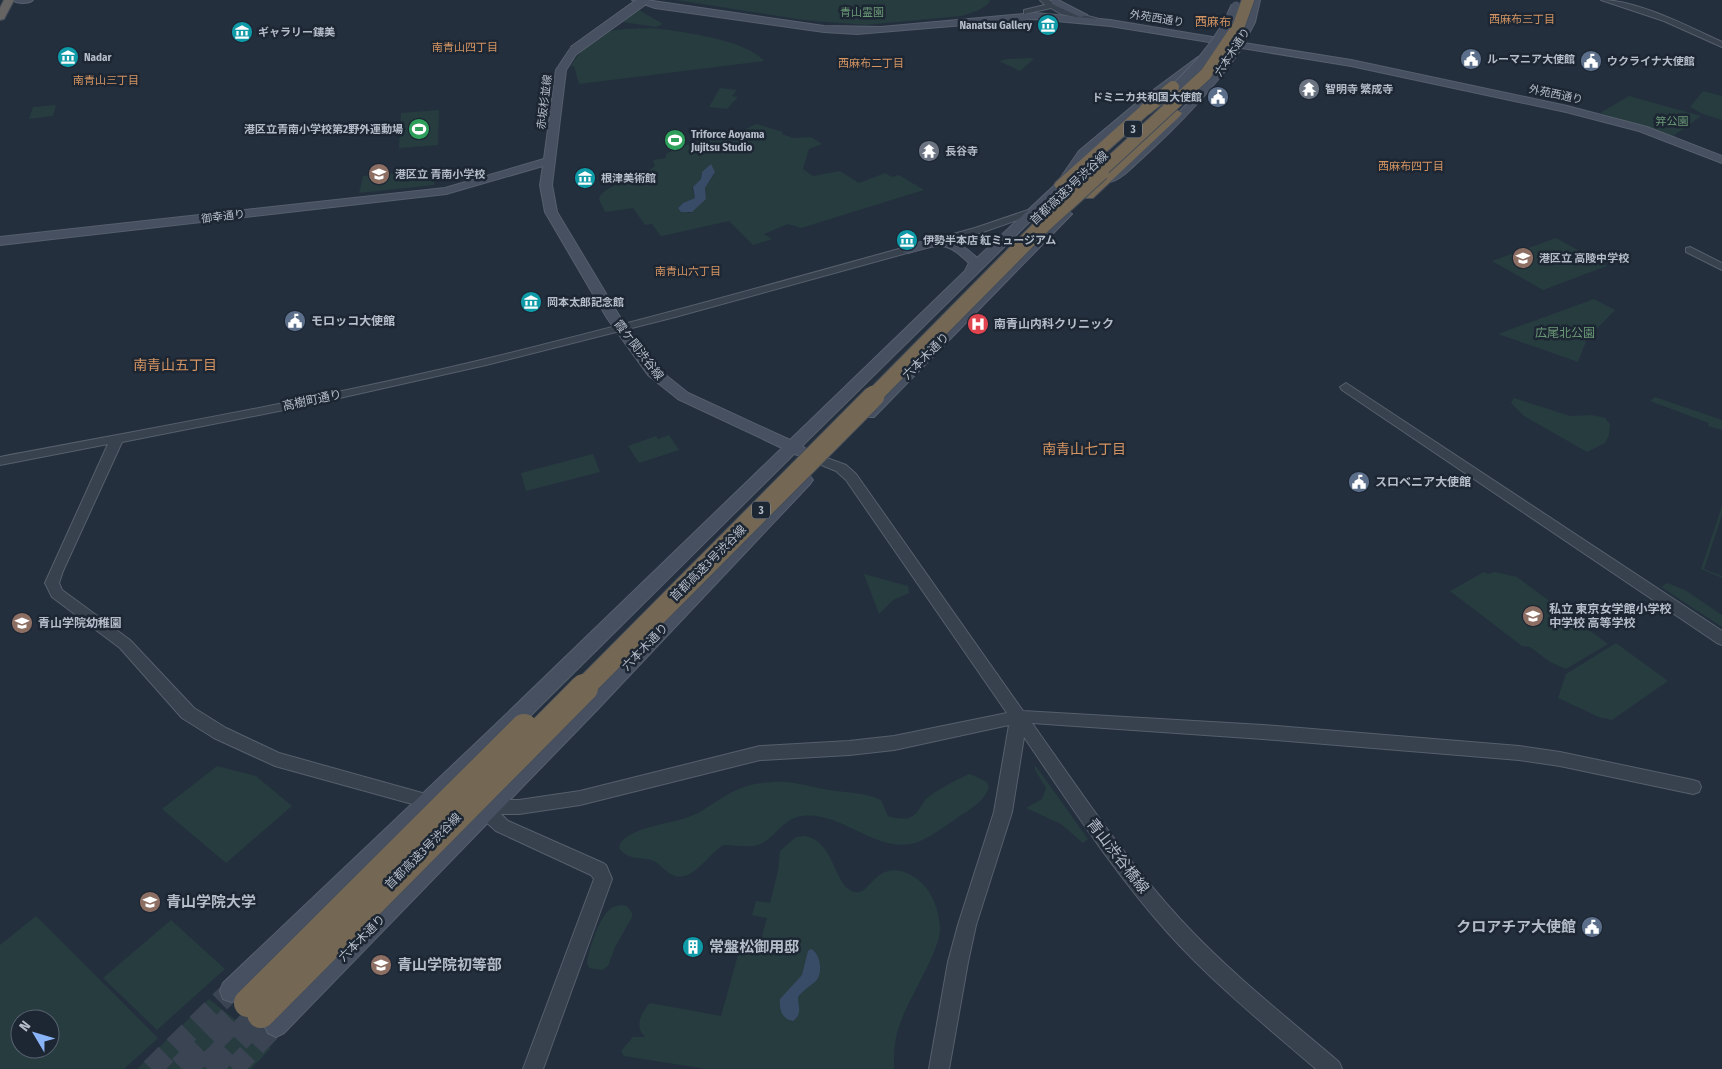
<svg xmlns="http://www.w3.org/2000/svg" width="1722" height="1069" viewBox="0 0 1722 1069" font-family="'Fira Sans Condensed','Noto Sans JP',sans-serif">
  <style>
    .green { fill: #263c3f; fill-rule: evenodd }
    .water { fill: #394c67 }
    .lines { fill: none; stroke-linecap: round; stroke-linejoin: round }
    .secondary-tunnel { stroke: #3a4453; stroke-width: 21; stroke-dasharray: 21 11; stroke-linecap: butt }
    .motorway-tunnel { stroke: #3a4453; stroke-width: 28; stroke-dasharray: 28 14; stroke-linecap: butt }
    .tertiary-casing { stroke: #565f6c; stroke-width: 2 }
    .secondary-casing { stroke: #565f6c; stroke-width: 2 }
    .trunk-casing { stroke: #434c59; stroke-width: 2 }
    .motorway-casing { stroke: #434c59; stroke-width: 2 }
    .tertiary { fill: #38414e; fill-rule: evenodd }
    .secondary { fill: #465061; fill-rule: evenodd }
    .trunk { fill: #656462; fill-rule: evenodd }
    .motorway { fill: #746855; fill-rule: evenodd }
    .secondary-bridge-casing { stroke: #565f6c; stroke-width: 11; stroke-linecap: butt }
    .motorway-bridge-far3-casing { stroke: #434c59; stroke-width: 14; stroke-linecap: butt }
    .motorway-bridge-far2-casing { stroke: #434c59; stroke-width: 18; stroke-linecap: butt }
    .motorway-bridge-far1-casing { stroke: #434c59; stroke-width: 23; stroke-linecap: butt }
    .motorway-bridge-casing { stroke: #434c59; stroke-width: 29; stroke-linecap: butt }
    .secondary-bridge { stroke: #465061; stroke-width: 9 }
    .motorway-bridge-far3 { stroke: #746855; stroke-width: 12 }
    .motorway-bridge-far2 { stroke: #746855; stroke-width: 16 }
    .motorway-bridge-far1 { stroke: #746855; stroke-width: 21 }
    .motorway-bridge { stroke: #746855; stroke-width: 28 }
    .labels { text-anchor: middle; stroke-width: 5; stroke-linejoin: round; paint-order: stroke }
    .far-park-label { font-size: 11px; fill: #6b9a76; stroke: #1d2633 }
    .far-street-label { font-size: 11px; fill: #b4bcc9; stroke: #1d2633 }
    .far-neighbourhood-label { font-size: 11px; fill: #d59563; stroke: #1d2633 }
    .far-poi-label { font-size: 11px; font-weight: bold; fill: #b4bcc9; stroke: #1d2633; text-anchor: start }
    .shield { fill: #1d2633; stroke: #878f9c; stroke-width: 1 }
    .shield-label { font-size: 11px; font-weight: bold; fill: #b4bcc9 }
    .far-quarter-label { font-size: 12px; fill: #d59563; stroke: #1d2633 }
    .street-label { font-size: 12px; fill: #b4bcc9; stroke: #1d2633 }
    .poi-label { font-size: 12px; font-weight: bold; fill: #b4bcc9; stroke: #1d2633; text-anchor: start }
    .park-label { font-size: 12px; fill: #6b9a76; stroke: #1d2633 }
    .neighbourhood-label { font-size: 14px; fill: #d59563; stroke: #1d2633 }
    .near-street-label { font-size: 15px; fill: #b4bcc9; stroke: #1d2633 }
    .near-poi-label { font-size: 15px; font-weight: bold; fill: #b4bcc9; stroke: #1d2633; text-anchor: start }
  </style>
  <rect width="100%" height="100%" fill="#242f3e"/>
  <path class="green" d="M676,0H989L990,1L987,5L977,11L961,16L865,25L804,20Z
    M639,10L663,24L656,27L622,22Z
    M652,28C679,31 748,40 764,61L579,84L574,66L570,67C578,53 593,38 608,32C618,28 641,29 652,28Z
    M1031,58L1034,59L1020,71L999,61L1008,59Z
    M720,88L737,90L732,96L738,97L727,109L709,107Z
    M1703,91L1722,96V120L1703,114L1690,107Z
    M1629,96L1701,116L1673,136L1600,113Z
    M56,105L53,116L29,119L33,107Z
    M439,110L438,145L399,148L401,113Z
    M756,124L783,132L782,134L793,138L811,137L822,144L809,149L803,169L813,176L840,171L859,183L885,173L892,177L899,175L924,190L801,228L788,224L764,234L772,239L753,245L729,221L662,236L660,235L652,224L645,225L633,208L605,212L599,199C602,186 636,177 648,177V171L655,166L653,160L666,158V154L680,147L734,131L738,133ZM705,170L714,175L705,188L706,197L692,212L689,213L678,208L683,203L695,198L692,188L701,179V173Z
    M436,169L434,185L359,193L363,176Z
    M1556,238L1607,266L1543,290L1492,261Z
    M1594,299L1615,310L1587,339L1578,362L1498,334Z
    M1655,397L1722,420V430L1708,426L1709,423L1650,401Z
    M1514,398L1570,416L1592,415L1605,418L1610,424L1609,435L1605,443L1587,452L1524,416L1511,403Z
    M669,435L679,450L639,463L628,446L656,436L658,439Z
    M593,454L600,472L526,491L521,473Z
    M1722,506V515L1704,569L1722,576V578L1701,569Z
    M1484,572L1488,574L1495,572L1517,577L1608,644L1566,669L1550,662L1530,647L1522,646L1450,591Z
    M864,574L908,586L909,593L893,600L879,614Z
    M1667,583L1685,590L1722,615V627L1661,587Z
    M1616,643L1668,681L1612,720L1599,717L1558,698L1566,674Z
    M1035,765L1088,839L1083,843L1061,824L1026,808L1042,799L1046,788L1035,770Z
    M217,766L256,776L292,806L226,863L162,809Z
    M970,774L987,782L989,787C984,803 968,810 954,820C942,828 926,841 911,844C874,851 840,811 802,816C783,818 775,839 758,845C748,848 735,845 724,845C709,852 693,884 673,875C665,872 659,862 651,860C638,857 628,860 619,848C621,829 671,823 686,818C705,812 720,796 739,789C750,784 761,783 773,782C796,780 814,789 837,791C852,793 866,793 881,800L888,816C894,818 905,820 911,817C918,814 921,805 926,799C932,793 962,776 970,774Z
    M804,836C836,840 833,888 855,892C870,895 874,865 901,871C914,874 926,885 932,897C937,908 940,918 940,930C939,953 908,999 900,1024C894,1039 894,1053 894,1069H706L624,1056L621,1051L633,1037H645C634,1027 641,1012 650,1003L721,1016L740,948L758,951L767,918L752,915L756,901L770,903L778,871L780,851L796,837Z
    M621,905L627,906L632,913V917L615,947L608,966L602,970L589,968L587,963C589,949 599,918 610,909C613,906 617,906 621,905Z
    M36,916L158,1038L124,1069H0V945ZM20,1019H50V1049H20Z
    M171,920L225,969L157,1030L103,978Z
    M209,999L271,1048L251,1069H137Z"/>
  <path class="water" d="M711,164L715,172L705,188L706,199L692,212H681L678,208L683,203L695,198L693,187L701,179L702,172Z
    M811,949C821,954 823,973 816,981C809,987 803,990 798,997C798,1007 803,1013 793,1021C782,1019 779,1010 780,999L802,975L808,951Z"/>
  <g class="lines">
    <path class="secondary-tunnel" d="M151,1069L231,991
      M233,1069L276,1025"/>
    <path class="motorway-tunnel" d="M182,1069L248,1003
      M207,1069L261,1014"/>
    <g class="tertiary-casing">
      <path id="tertiary" d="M1040,0H1049L1066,10L1106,21L1102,23L1061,14L1051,8L1024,14V10L1045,5Z
        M1601,0C1638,0 1689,27 1722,42V47L1664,21Z
        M1034,208L1065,219L1060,222L1034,214L983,232L675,317L486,365L304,406L122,442L63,571L59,583L62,590L130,640L194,708L226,728L279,753L440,798L443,803L440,808L434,810L275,766L214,738L182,718L120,648L52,597L45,583L108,444L0,465V457C142,430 284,405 425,373C610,331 793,278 975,228Z
        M1690,247L1722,263V270L1686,252V248Z
        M1346,383L1722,631V645L1717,643L1342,390L1340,387Z
        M824,457L846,465L856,474L1023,711L1263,725L1519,746L1560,752L1693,780L1699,782L1701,787L1699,792L1693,794L1560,766L1519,760L1263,739L1032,723C1080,791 1125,859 1181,920C1229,972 1285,1016 1339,1062L1342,1069H1316C1265,1025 1213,983 1168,933C1114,873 1070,804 1024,737L1012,812L976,925L968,962L949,1069H929L948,962L958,925L994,812L1009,725L894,750L849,755L760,760L580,805L519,814H501L508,821L603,863L606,865L612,879L543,1069H523L594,879L591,875L496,831L487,823L483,814L479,812L476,807L479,802L485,800H519L580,791L760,746L849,741L894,736L1007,713L846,480L836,471L819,464L818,461Z"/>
    </g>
    <g class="secondary-casing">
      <path id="secondary" d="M13,0H33C29,4 17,4 13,0Z
        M632,0H646L824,26L881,27L1035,13L1110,20L1236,41L1246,22L1252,0H1260L1255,22L1244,43L1351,60L1567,106L1647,127L1722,156V163L1639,131L1566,112L1351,66L1242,48C1212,91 1177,127 1138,162C1130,169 1120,180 1110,182L1104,179L1106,177C1154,139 1199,97 1234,46L1110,26L1035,19L857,34L824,32L655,8Z
        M1052,0H1058L1087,15L1080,17L1052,4Z
        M573,48L578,51L566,70L552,185L557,212L620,317L658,369L688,393L790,440L965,271L969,263C945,239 938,245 908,253L904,252L902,249L904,246C936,238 952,233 977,258L1057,183L1079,151L1140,100L1198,57L1203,60L1187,75L1146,104L1087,155L1065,187L1096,155H1104L1105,157L1064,201H1056L1054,199L1064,188L802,446L809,451L806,454L801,456L794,454L508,738L239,999L231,1002L223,999L220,991L223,983L494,726L782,448L678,399L648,375L607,318L545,212L540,185L543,166L446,194L0,245V237L445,188L544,159L556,70L570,49Z
        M1066,211L1072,214L1070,216L874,417H864L862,414L864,411L1062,212Z
        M805,475L810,476L813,480L810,484L596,711L284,1033L276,1037L268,1033L264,1025L268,1017L582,701L800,476Z"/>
    </g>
    <g class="trunk-casing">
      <path id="trunk" d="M4,0H14L4,19L0,20V8Z"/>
    </g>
    <g class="motorway-casing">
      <path id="motorway" d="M1146,105L1153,109L1151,112L1066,188H1056L1054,185L1056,182L1141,106Z
        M1175,109L1182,113L1180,116L1093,198H1083L1081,195L1083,192L1170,110Z"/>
    </g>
    <use href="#tertiary" class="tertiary"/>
    <use href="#secondary" class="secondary"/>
    <use href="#trunk" class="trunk"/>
    <use href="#motorway" class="motorway"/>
    <g class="secondary-bridge-casing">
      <path id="secondary-bridge" d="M573,51L644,0
        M1163,100C1193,72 1220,45 1236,6"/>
    </g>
    <g class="motorway-bridge-far3-casing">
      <path id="motorway-bridge-far3" d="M1146,109L1173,87
        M1099,173L1206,74L1239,25L1248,0"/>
    </g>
    <g class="motorway-bridge-far2-casing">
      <path id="motorway-bridge-far2" d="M873,397L1045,223L1101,172"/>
    </g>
    <g class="motorway-bridge-far1-casing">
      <path id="motorway-bridge-far1" d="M583,689L874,396"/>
    </g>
    <g class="motorway-bridge-casing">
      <path id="motorway-bridge" d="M248,1003L524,728
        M261,1014L584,688"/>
    </g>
    <use href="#secondary-bridge" class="secondary-bridge"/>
    <use href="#motorway-bridge-far3" class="motorway-bridge-far3"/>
    <use href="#motorway-bridge-far2" class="motorway-bridge-far2"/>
    <use href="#motorway-bridge-far1" class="motorway-bridge-far1"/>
    <use href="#motorway-bridge" class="motorway-bridge"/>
  </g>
  <defs>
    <g id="museum-disc" transform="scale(1.125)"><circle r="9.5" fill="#0f9aa8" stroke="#1d2633"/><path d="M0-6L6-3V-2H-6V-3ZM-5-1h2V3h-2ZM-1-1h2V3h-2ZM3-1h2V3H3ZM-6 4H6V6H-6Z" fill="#fff"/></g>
    <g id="civic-disc" transform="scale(1.125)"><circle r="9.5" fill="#5c6f8a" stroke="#1d2633"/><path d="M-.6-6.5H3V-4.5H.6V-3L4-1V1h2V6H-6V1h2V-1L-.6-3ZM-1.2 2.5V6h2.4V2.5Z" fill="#fff"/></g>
    <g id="temple-disc" transform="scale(1.125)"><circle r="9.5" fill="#6b7280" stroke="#1d2633"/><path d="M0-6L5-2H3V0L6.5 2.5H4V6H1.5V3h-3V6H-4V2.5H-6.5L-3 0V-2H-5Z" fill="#fff"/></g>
    <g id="stadium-disc" transform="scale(1.125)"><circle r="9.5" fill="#2e9e5b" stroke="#1d2633"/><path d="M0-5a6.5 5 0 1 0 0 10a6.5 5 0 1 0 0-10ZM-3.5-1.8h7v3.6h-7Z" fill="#fff"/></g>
    <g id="school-disc" transform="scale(1.125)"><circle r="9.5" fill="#8d6e63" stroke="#1d2633"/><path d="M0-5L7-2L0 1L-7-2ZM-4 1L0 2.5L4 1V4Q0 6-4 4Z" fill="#fff"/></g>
    <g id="hospital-disc" transform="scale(1.125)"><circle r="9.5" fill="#e0444e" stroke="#1d2633"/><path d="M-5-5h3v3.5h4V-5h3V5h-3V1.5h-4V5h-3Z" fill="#fff"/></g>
    <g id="university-disc" transform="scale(1.125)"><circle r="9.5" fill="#8d6e63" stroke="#1d2633"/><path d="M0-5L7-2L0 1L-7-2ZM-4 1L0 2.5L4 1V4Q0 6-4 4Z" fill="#fff"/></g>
    <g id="building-disc" transform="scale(1.125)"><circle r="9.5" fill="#0f9aa8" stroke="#1d2633"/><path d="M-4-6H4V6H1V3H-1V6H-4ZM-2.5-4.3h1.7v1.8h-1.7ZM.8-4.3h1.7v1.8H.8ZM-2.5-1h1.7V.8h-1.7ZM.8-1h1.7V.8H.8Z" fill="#fff"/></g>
  </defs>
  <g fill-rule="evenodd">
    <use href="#museum-disc" x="1048" y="25"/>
    <use href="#museum-disc" x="242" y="32"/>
    <use href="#museum-disc" x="68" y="57"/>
    <use href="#civic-disc" x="1471" y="59"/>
    <use href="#civic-disc" x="1591" y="61"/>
    <use href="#temple-disc" x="1309" y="89"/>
    <use href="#civic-disc" x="1218" y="97"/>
    <use href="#stadium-disc" x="419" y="129"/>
    <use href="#stadium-disc" x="675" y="140"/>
    <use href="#temple-disc" x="929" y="151"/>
    <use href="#school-disc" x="379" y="174"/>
    <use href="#museum-disc" x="585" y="178"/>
    <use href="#museum-disc" x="907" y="240"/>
    <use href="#school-disc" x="1523" y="258"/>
    <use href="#museum-disc" x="531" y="302"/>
    <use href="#civic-disc" x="295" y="321"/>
    <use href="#hospital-disc" x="978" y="324"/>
    <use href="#civic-disc" x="1359" y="482"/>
    <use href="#school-disc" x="1533" y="616"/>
    <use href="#school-disc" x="22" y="623"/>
    <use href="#university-disc" x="150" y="902"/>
    <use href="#civic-disc" x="1592" y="927"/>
    <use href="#building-disc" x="693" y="947"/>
    <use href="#school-disc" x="381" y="965"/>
  </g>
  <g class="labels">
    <g class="far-park-label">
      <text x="862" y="16">青山霊園</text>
      <text x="1672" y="125">笄公園</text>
    </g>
    <g class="far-street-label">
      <text transform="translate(1157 18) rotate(9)" y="4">外苑西通り</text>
      <text transform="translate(1232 52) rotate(-57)" y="4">六本木通り</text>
      <text transform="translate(1556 94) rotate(12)" y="4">外苑西通り</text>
      <text transform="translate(544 102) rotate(-83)" y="4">赤坂杉並線</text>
      <text transform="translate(223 216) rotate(-7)" y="4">御幸通り</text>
    </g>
    <g class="far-neighbourhood-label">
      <text x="1522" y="23">西麻布三丁目</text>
      <text x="465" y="51">南青山四丁目</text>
      <text x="871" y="67">西麻布二丁目</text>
      <text x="106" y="84">南青山三丁目</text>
      <text x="1411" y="170">西麻布四丁目</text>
      <text x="688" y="275">南青山六丁目</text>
    </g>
    <g class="far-poi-label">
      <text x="1032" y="29" text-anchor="end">Nanatsu Gallery</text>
      <text x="258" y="36">ギャラリー鏤美</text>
      <text x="84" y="61">Nadar</text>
      <text x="1487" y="63">ルーマニア大使館</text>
      <text x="1607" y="65">ウクライナ大使館</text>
      <text x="1325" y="93">智明寺 繁成寺</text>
      <text x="1202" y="101" text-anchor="end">ドミニカ共和国大使館</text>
      <text x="403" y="133" text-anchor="end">港区立青南小学校第2野外運動場</text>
      <text x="691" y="138">Triforce Aoyama<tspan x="691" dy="13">Jujitsu Studio</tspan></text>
      <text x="945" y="155">長谷寺</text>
      <text x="395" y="178">港区立 青南小学校</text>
      <text x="601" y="182">根津美術館</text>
      <text x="923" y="244">伊勢半本店 紅ミュージアム</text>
      <text x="1539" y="262">港区立 高陵中学校</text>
      <text x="547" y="306">岡本太郎記念館</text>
    </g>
    <g class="shield">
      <rect x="1124" y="120.5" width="18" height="17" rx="4"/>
      <rect x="752" y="501.5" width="18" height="17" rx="4"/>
    </g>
    <g class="shield-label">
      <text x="1133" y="133">3</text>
      <text x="761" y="514">3</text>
    </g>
    <g class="far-quarter-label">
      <text x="1213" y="26">西麻布</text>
    </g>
    <g class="street-label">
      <text transform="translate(1069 188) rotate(-43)" y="4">首都高速3号渋谷線</text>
      <text transform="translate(639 350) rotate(52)" y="4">霞ケ関渋谷線</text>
      <text transform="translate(926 356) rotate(-45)" y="4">六本木通り</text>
      <text transform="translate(312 400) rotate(-12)" y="4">高樹町通り</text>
      <text transform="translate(708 563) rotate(-45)" y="4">首都高速3号渋谷線</text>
      <text transform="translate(645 647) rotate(-46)" y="4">六本木通り</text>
      <text transform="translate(423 851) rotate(-45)" y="4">首都高速3号渋谷線</text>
      <text transform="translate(362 938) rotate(-45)" y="4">六本木通り</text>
    </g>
    <g class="poi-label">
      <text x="311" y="325">モロッコ大使館</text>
      <text x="994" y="328">南青山内科クリニック</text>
      <text x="1375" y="486">スロベニア大使館</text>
      <text x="1549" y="613">私立 東京女学館小学校<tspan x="1549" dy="14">中学校 高等学校</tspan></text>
      <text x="38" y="627">青山学院幼稚園</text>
    </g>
    <g class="park-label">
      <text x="1565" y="337">広尾北公園</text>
    </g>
    <g class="neighbourhood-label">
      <text x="175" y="370">南青山五丁目</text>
      <text x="1084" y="454">南青山七丁目</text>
    </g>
    <g class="near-street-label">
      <text transform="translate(1118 856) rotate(52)" y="5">青山渋谷橋線</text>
    </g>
    <g class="near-poi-label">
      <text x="166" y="907">青山学院大学</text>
      <text x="1576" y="932" text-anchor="end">クロアチア大使館</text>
      <text x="709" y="952">常盤松御用邸</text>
      <text x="397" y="970">青山学院初等部</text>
    </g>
  </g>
  <g transform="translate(35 1034) rotate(308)"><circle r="24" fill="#1d2633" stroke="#59626f"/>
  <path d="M0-4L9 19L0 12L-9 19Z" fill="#8ab4f8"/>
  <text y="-8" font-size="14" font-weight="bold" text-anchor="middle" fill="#b4bcc9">N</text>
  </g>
</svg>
